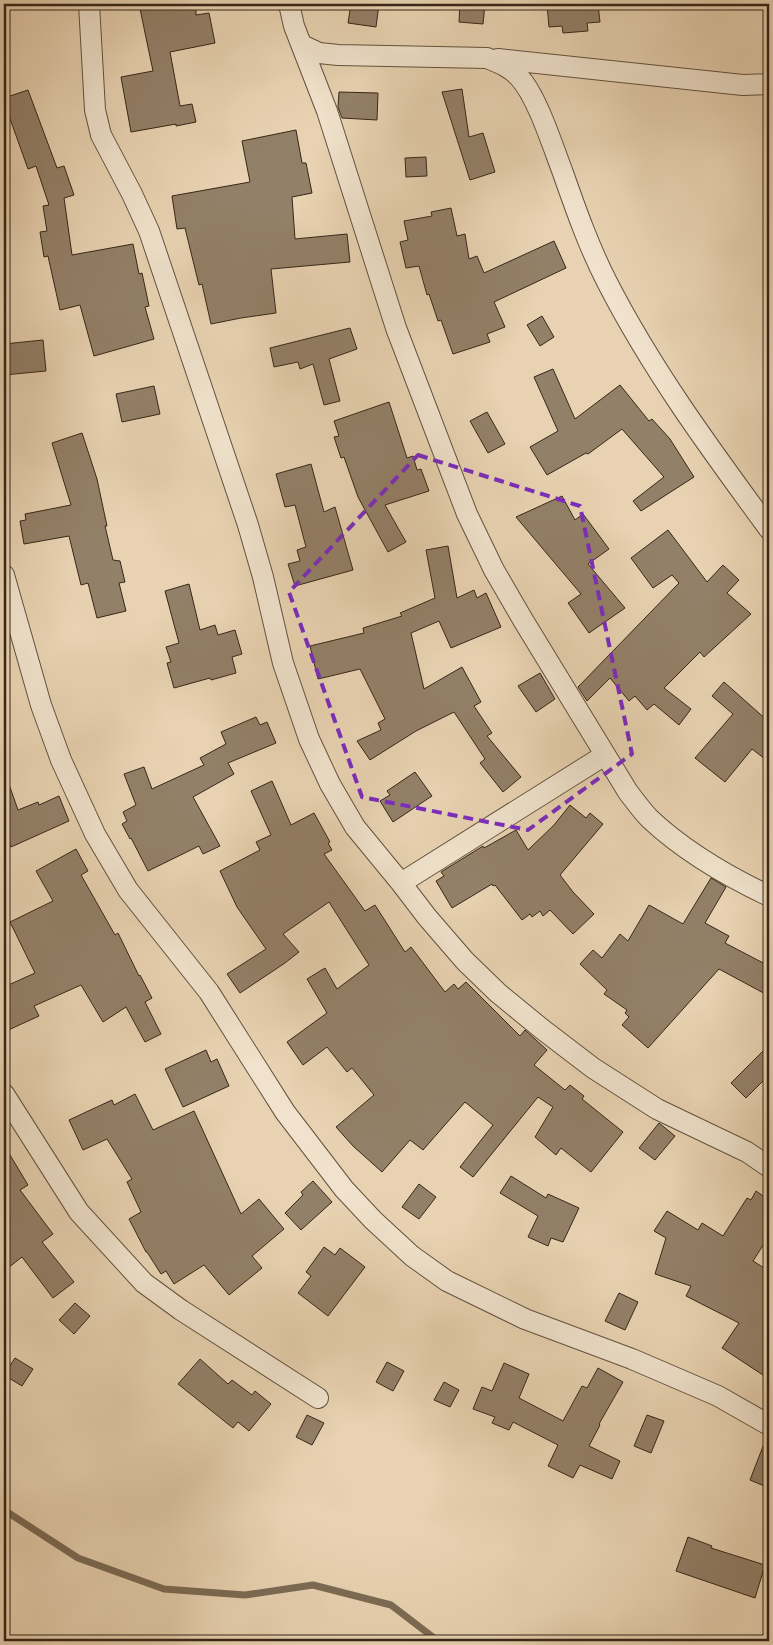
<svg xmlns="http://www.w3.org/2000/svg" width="773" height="1645" viewBox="0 0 773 1645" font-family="Vollkorn,serif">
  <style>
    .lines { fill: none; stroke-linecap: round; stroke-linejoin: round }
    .stream { stroke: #7c6b55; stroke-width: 7 }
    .building { fill: #938068; stroke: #362718 }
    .minor-casing { stroke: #62523e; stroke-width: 22 }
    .minor { stroke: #f0e2cc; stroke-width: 20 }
    .marked { fill: none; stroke: #7b2cbf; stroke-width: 4; stroke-dasharray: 10 6; stroke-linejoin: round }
  </style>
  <rect width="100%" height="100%" fill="#e8d2b1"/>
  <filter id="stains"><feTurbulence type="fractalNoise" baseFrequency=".004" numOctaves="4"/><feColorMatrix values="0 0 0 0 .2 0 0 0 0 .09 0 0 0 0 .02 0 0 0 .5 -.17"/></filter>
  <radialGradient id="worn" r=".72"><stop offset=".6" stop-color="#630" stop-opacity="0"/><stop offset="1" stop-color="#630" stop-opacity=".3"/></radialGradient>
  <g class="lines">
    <path class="stream" d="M4,1510L78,1558L164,1589L245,1595L313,1585L391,1605L438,1641"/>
  </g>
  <path class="building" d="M139,4H196V15L209,13L215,43L170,52L180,106L192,104L196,122L176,126V124L131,132L121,77L153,71Z
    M351,4H379L376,27L348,23Z
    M460,4H485L483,24L459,22Z
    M547,4H598L600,22L587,23L588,31L563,33L562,26L549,27Z
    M462,89L469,137L483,133L495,172L470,180L442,92Z
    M28,90L57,168L64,166L74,195L64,198L72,255L133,244L139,274L142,273L149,306L145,307L154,339L94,356L80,305L60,310L48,256L44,257L40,232L47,231L43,206L49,205L36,166L28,169L4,102V98Z
    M339,92L378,93L377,120L342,118L338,107Z
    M296,130L302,163H306L312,193L292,197L295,239L347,234L350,262L271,269L276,313L241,318L211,324L202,284L199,285L185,228L177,229L172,196L250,182L242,141Z
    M426,157L427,176L406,177L405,158Z
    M451,208L457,236L465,234L469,259L477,256L484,273L554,241L566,268L494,302L505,327L487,334L490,342L453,354L441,320L438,321L429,294L427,295L419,266L406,268L400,242L408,240L404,221L432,216L431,212Z
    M542,316L554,337L540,346L527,325Z
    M350,328L357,349L329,359L340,401L324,405L313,364L300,369L298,362L274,367L270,348Z
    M43,340L46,371L4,375V344Z
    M553,369L575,419L620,385L649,421L652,419L670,439L694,477L641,511L633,501L664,477L622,429L588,454L586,453L547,475L530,447L558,431L534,377Z
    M154,386L160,414L122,422L116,394Z
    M389,402L407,458L413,456L417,470L421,469L429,491L385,505L406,542L388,552L358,497L344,457L341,458L334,437L339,436L334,421Z
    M487,412L505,444L488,453L470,421Z
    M82,433L97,479L107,526H105L113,560L120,561L125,582L119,583L126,611L97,618L88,583L81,585L69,536L24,544L20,521L26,520L25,514L71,505L52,443Z
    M311,464L324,512L335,507L353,570L295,586L288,564L300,561L297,550L306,547L295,505L285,507L276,474Z
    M562,496L575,520L583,514L609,549L588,564L625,608L589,633L568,603L581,594L516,517Z
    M668,530L707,582L723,565L739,580L727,593L751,614L704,657L700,652L664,688L691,709L679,725L654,704L647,710L635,696L629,701L610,678L587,701L578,687L679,583L672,575L653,588L631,558Z
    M448,546L457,598L474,590L477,598L486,593L501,627L451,648L439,621L411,633L424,689L462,667L481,702L474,706L492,733L487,736L521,777L503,792L480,763L485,759L454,712L416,731L370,760L357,741L381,730L378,723L385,719L360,669L318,679L310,646L364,633L363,628L402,616L400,613L435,598L426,550Z
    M189,584L200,630L215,625L218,635L235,630L242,654L232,657L236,673L211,680L210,678L174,688L167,663L171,662L166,647L179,643L165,591Z
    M540,673L555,699L536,712L518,686Z
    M724,682L769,722V762L752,749L725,782L695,758L733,714L712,696Z
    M256,717L260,725L267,722L276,743L228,763L234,774L193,797L220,846L203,854L199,846L148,871L131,838L130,839L122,824L127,821L123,812L136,805L124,774L144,767L152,789L204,765L200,758L226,744L221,732Z
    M415,772L432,796L393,822L380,801L390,795L387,791Z
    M4,776H6L18,810L38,802L39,805L59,796L69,821L11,847L4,831Z
    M272,781L291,825L314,813L330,842L328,843L332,850L324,854L365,911L375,905L405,952L411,947L445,992L454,984L458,989L466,982L520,1036L525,1030L547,1050L534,1065L565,1090L570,1085L584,1096L582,1099L623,1132L591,1172L561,1148L556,1155L535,1137L553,1107L538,1097L473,1177L460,1167L493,1125L465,1102L423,1150L410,1140L382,1172L353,1146L336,1127L374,1095L352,1068L347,1072L327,1047L303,1065L287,1042L327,1013L307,979L325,968L337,989L369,965L329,902L283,934L299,952L285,963L240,993L227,974L266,949L237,907L220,871L260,850L256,842L271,835L251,791Z
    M570,805L586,818L590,813L603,824L560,875L573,892L594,914L573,934L550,910L543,916L540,911L532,917L530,914L522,920L495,885L493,886L492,884L452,908L436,881L444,876L441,872L483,846L484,848L516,830L528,850L554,825Z
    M76,849L88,871L81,875L115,935L118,933L139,976L140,975L152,998L145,1002L161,1034L145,1042L126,1007L103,1022L81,985L34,1006L39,1016L4,1032V987L35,973L10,922L53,901L36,871Z
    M711,878L726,887L705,923L729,936L725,943L769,966V996L719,969L648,1048L622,1025L629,1017L625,1013L627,1010L604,994L607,990L580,964L593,950L602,958L620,934L628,941L649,905L683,924Z
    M769,1045V1075L746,1098L731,1083Z
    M206,1050L211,1062L217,1059L229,1086L183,1107L165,1069Z
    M135,1094L153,1130L194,1111L241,1214L259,1199L284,1229L252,1256L262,1268L229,1295L204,1265L174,1284L166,1271L161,1274L147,1252H146L129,1219L141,1212L127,1182L132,1179L107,1139L83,1150L69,1120L112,1100L114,1105Z
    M659,1123L675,1136L655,1160L639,1148Z
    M4,1145L28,1185L20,1190L53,1234L42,1242L74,1282L53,1298L22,1257L4,1271Z
    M511,1176L546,1198L548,1194L579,1208L563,1242L551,1238L548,1246L528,1237L538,1216L500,1193Z
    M313,1181L332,1202L301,1230L285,1213L303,1195L301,1192Z
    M419,1184L436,1197L419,1219L402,1207Z
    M756,1191L769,1200V1236L753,1261L769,1271V1379L722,1348L739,1323L686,1296L691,1286L655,1274L666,1238L654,1231L667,1211L698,1230L702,1223L723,1236L747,1198L751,1200Z
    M324,1247L335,1255L340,1248L365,1267L328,1316L298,1293L311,1276L306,1272Z
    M619,1293L638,1302L625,1330L605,1321Z
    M75,1303L90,1316L74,1334L59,1320Z
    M15,1358L33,1369L22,1386L4,1375Z
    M200,1359L228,1384L232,1380L252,1395L255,1391L271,1404L249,1431L238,1422L233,1428L178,1384Z
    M387,1362L404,1371L393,1391L376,1382Z
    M504,1363L529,1374L519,1398L563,1421L582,1386L587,1388L598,1368L623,1382L599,1424L600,1425L589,1446L620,1461L612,1479L580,1465L573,1478L548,1466L558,1445L513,1422L509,1430L492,1423L495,1417L473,1409L482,1387L492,1391Z
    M444,1382L459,1390L450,1407L434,1400Z
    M307,1415L324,1423L312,1445L296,1437Z
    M647,1415L664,1421L651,1453L634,1446Z
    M767,1436L769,1437V1488L750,1480Z
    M688,1537L712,1546L711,1548L765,1565L755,1598L676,1571Z"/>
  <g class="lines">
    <g class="minor-casing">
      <path id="minor" d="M89,4L95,110L101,135L132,194L149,231L248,525L263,577L283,663L309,739L330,784L355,827L401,883L427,917L465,961L498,993L542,1029L593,1068L657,1109L747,1152L769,1167
        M289,4L294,26L327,111L396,328L467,514L494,570L523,620L628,792C635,801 642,811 650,819C684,851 727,876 769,896
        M302,45L319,53L338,55L487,58C499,63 510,67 519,77C537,96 553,147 563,173C576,210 589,247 607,282C652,370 711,450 769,529
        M498,59L743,85L769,84
        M4,575L41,705L61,760L95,834L128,890L209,992L285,1112L344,1189L373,1220L412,1256L447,1281L525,1319L632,1359L718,1396L769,1425
        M401,883L605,755
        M4,1094L79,1212L144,1283L181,1310L318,1398"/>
    </g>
    <use href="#minor" class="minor"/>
  </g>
  <path class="marked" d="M418,455L580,506L632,754L528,830L362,797L289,592Z"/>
  <rect width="773" height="1645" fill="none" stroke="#e8d2b1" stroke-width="20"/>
  <rect x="5" y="5" width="763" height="1635" fill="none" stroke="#362718" stroke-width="2.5"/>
  <rect x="10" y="10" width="753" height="1625" fill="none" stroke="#362718"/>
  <rect width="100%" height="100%" filter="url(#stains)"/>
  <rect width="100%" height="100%" fill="url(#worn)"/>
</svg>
